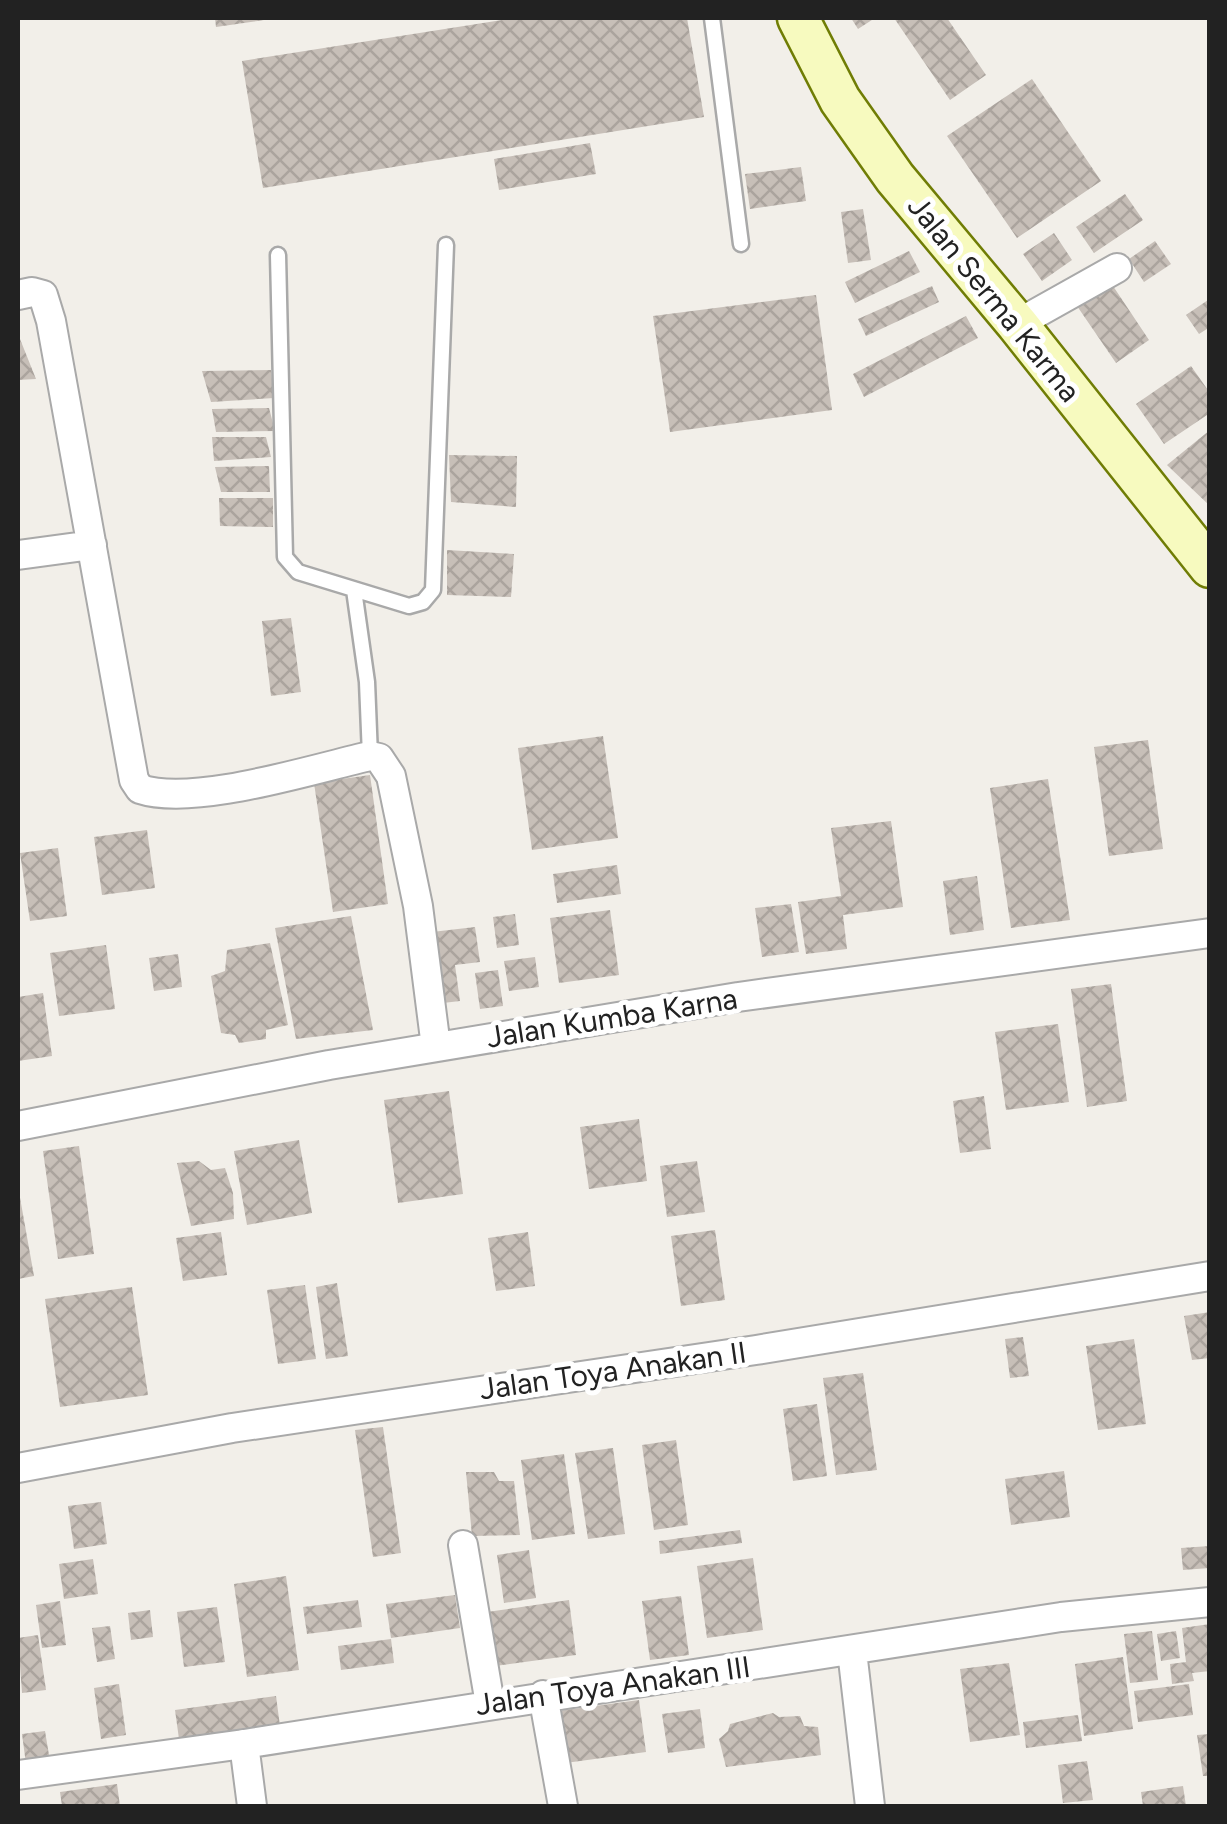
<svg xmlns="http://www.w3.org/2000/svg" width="1227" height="1824" viewBox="0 0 1227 1824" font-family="Figtree,sans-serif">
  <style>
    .building { fill: url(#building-cross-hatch) }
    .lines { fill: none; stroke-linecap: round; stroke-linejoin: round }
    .lane-casing { stroke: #a9a9a9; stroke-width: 19 }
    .street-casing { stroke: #a9a9a9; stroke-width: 32 }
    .secondary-casing { stroke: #707d05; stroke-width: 45 }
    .lane { stroke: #fff; stroke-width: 14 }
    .street { stroke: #fff; stroke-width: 28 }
    .secondary { stroke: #f7fabf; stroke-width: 40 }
    .labels { text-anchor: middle; stroke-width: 10; stroke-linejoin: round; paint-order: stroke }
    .street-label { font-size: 30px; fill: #222; stroke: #fff }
  </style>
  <defs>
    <pattern id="building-cross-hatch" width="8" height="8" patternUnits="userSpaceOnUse" patternTransform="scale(2.5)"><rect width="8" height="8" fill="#c7bfb8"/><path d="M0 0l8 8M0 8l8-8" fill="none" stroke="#aba49e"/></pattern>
  </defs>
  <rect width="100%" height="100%" fill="#f2efe9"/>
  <path class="building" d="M215,18H264V20L216,27Z
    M515,18H687L704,117L263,188L242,61Z
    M851,18H875L858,29Z
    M894,18H947L986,75L950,100Z
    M1032,79L1101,181L1017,238L947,136Z
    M590,143L596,174L499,190L494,159Z
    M801,167L806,201L750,209L745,174Z
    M1125,194L1143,220L1094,253L1076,227Z
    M863,209L871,260L848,263L841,212Z
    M1054,233L1072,260L1042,281L1023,254Z
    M1155,241L1171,264L1144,282L1129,259Z
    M909,251L920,272L855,303L845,282Z
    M1111,283L1149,340L1116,363L1077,306Z
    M932,286L939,302L866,336L858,319Z
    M816,295L832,410L670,432L653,316Z
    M1208,300L1210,327L1199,334L1186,315Z
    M966,316L978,338L864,397L853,374Z
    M18,334L36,379L18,380Z
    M1191,366L1210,393V413L1164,444L1136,404Z
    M271,370L274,398L211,402L202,371Z
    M269,408L275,431L216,432L212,409Z
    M1210,430V506L1167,465Z
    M212,437H266L271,457L214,461Z
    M449,455L517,456L516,507L451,502Z
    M269,466L270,492H221L215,467Z
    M219,498H273V527L220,526Z
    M447,550L514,554L511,597L447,595Z
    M291,618L301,692L271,696L262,621Z
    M603,736L618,838L532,850L518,748Z
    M1148,740L1163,849L1109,856L1094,747Z
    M370,775L388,904L333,912L314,783Z
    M1048,779L1070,920L1011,928L990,788Z
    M891,821L903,907L843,915L847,949L806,954L798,902L841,896L831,828Z
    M147,830L155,888L102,895L94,837Z
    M58,848L67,916L30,921L20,853Z
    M617,865L621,894L557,903L553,874Z
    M977,876L984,930L950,935L943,881Z
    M791,904L799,952L762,957L755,908Z
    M610,910L619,975L559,983L550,918Z
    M515,914L519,945L497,948L493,917Z
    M351,916L373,1030L296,1039L275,928Z
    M475,927L480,962L455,965L460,1001L443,1003L432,932Z
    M270,943L288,1025L266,1030V1039L239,1043L235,1035L221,1033L211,976L225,971L227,950Z
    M106,945L115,1009L59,1016L50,953Z
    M178,954L182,987L154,991L149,958Z
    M535,957L539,987L509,991L504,961Z
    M498,970L503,1006L480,1009L475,973Z
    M1111,984L1127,1101L1087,1107L1071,989Z
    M43,993L52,1056L18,1061V997Z
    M1058,1024L1069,1102L1006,1110L995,1032Z
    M449,1091L463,1194L398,1203L384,1100Z
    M984,1096L991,1149L960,1153L953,1101Z
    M639,1119L647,1181L589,1189L580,1127Z
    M299,1140L312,1213L247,1225L234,1151Z
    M79,1146L94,1254L58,1259L43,1151Z
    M199,1161L211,1170L225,1168L233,1193L234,1219L191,1226L177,1163Z
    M697,1161L705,1212L667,1217L660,1166Z
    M19,1192L34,1276L18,1279V1193Z
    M715,1230L725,1300L681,1306L671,1236Z
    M221,1232L227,1275L183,1281L176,1238Z
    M528,1232L535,1286L496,1291L488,1238Z
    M337,1283L348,1356L326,1359L316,1287Z
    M305,1285L316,1359L278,1364L267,1290Z
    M132,1287L148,1395L60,1407L45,1299Z
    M1210,1312V1358L1192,1360L1184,1316Z
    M1023,1337L1029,1376L1010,1378L1005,1339Z
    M1134,1339L1146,1424L1098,1430L1086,1346Z
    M863,1373L877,1470L836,1475L823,1378Z
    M817,1404L827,1476L793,1481L783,1409Z
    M383,1427L401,1553L373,1557L355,1430Z
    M676,1440L688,1525L654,1530L642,1445Z
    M613,1448L625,1534L588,1539L575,1453Z
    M564,1454L575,1534L532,1540L521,1460Z
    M1064,1471L1070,1517L1011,1525L1005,1479Z
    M466,1472H494L499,1481H514L520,1535L472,1536Z
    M101,1502L107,1544L74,1549L68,1506Z
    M740,1530L742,1543L660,1554L659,1541Z
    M1210,1546V1568L1183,1570L1181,1548Z
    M529,1550L536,1598L504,1603L497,1555Z
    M753,1558L763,1630L707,1638L697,1566Z
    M93,1559L98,1594L64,1599L59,1564Z
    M286,1576L299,1670L247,1677L234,1584Z
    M455,1595L460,1628L391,1638L386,1604Z
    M681,1596L689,1655L650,1660L642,1601Z
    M358,1600L362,1627L307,1634L303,1607Z
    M569,1600L576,1655L495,1666L487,1612Z
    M60,1601L66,1645L42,1648L36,1605Z
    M217,1607L225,1662L184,1667L177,1612Z
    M150,1610L153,1637L131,1640L128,1613Z
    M1210,1624V1671L1192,1673L1194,1681L1172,1684L1170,1664L1186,1662L1182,1628Z
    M110,1626L115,1659L97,1662L92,1628Z
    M1152,1631L1158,1680L1130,1683L1124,1634Z
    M1176,1631L1180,1658L1161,1661L1157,1634Z
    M38,1635L46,1690L22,1693L18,1638Z
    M391,1639L394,1663L341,1670L338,1646Z
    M1123,1657L1133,1729L1084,1736L1075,1664Z
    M1009,1663L1020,1735L970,1742L960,1669Z
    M119,1684L126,1735L101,1739L94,1688Z
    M1189,1684L1193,1715L1138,1722L1134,1691Z
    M276,1696L280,1726L179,1739L175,1710Z
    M639,1700L646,1752L558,1764L551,1712Z
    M700,1709L705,1748L668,1753L662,1714Z
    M773,1713L779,1717L800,1716L804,1726L818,1727L821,1755L726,1767L719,1739L728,1731L730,1724Z
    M1078,1715L1082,1741L1026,1748L1023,1722Z
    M45,1731L50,1761L26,1764L22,1734Z
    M1210,1734V1776H1203L1197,1735Z
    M1087,1761L1093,1800L1063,1803L1058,1765Z
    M117,1784L120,1806H62L60,1792Z
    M1183,1786L1186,1806H1143L1141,1792Z"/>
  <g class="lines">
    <g class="lane-casing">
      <path id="lane" d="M712,18L741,244
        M278,255L285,557L298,572L409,606L423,602L433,590L446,245
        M354,590L367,682L370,756"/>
    </g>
    <g class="street-casing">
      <path id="street" d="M18,295L32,292L43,295L51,321L134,780L140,789C194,807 312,769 370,756L379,758L391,776L418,906L436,1047
        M1017,324L1117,268
        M18,555L92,545
        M18,1126L329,1065L738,997L1210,933
        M18,1468L232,1428L756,1350L1210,1276
        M463,1545L490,1704
        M852,1651L870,1806
        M543,1695L563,1806
        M244,1744L252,1806
        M18,1775L244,1744L1061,1617L1210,1602"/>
    </g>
    <g class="secondary-casing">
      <path id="secondary" d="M798,18L840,100L895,178L1017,324L1210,567"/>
    </g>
    <use href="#lane" class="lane"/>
    <use href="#street" class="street"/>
    <use href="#secondary" class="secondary"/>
  </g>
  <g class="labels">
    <g class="street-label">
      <text transform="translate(994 299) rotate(51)" y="10">Jalan Serma Karma</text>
      <text transform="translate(612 1018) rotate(-9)" y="10">Jalan Kumba Karna</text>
      <text transform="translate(613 1371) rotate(-8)" y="10">Jalan Toya Anakan II</text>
      <text transform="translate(613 1686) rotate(-8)" y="10">Jalan Toya Anakan III</text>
    </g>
  </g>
  <rect width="1227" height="1824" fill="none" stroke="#222222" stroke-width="40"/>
</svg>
